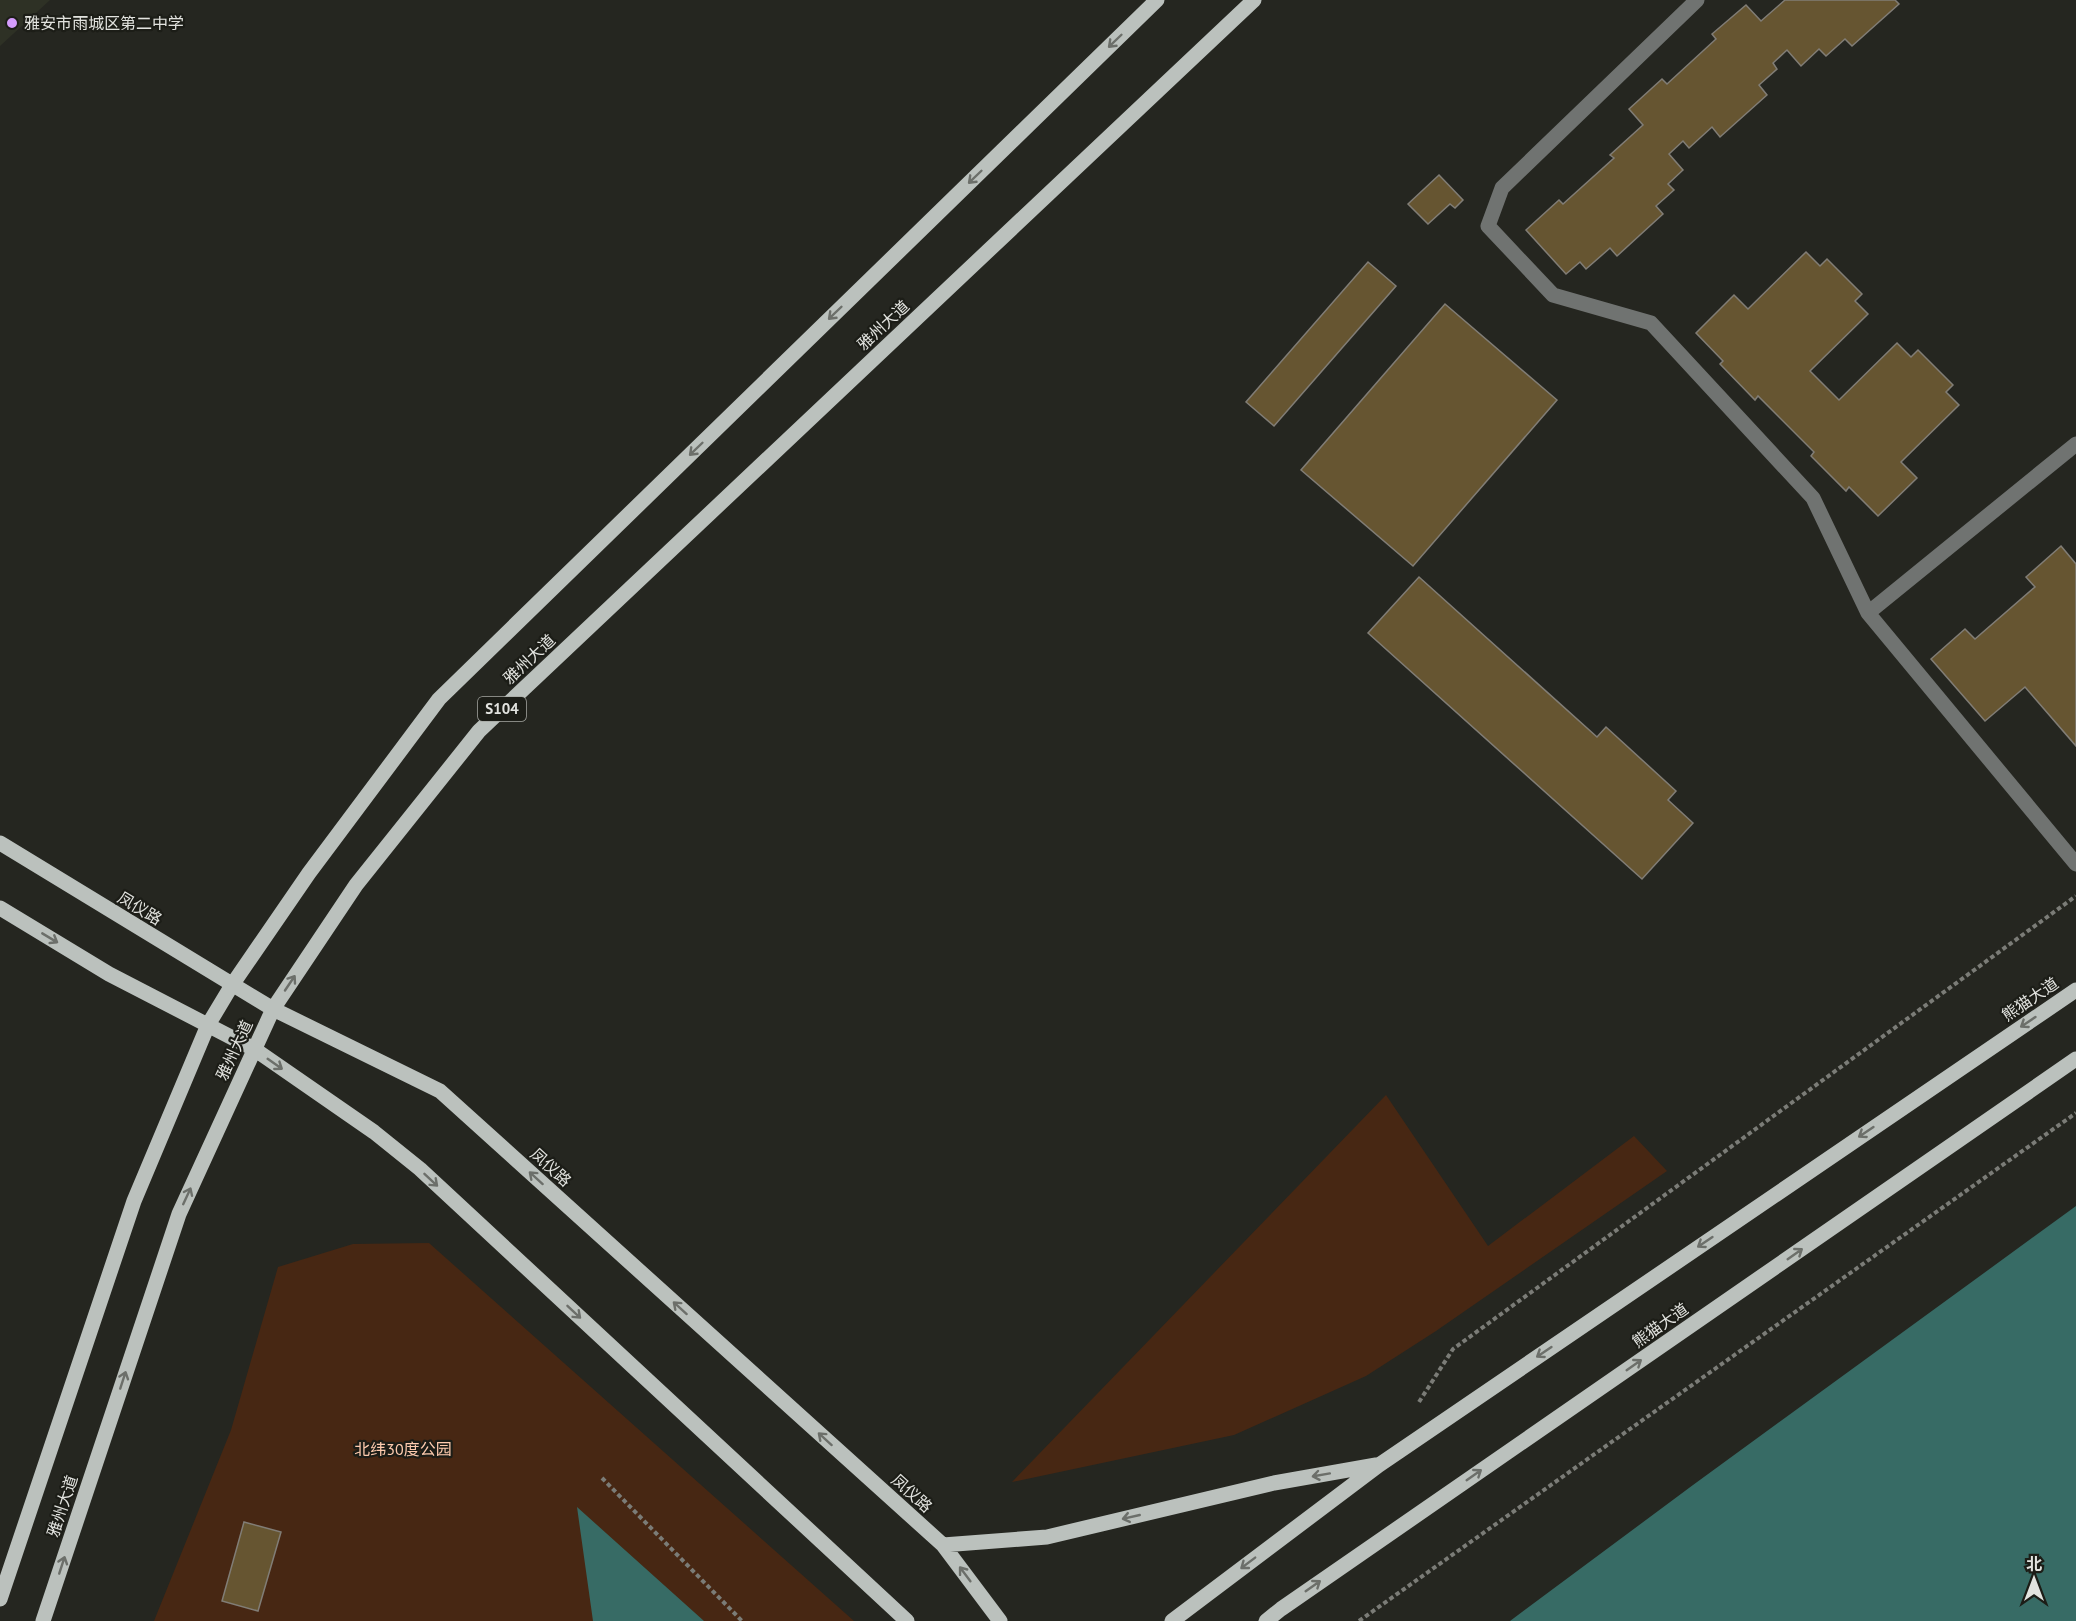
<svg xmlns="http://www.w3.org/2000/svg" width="2076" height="1621" viewBox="0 0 2076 1621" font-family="'PT Sans','Noto Sans SC',sans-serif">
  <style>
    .built { fill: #2e3125 }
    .green { fill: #472713 }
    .water { fill: #376b65 }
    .building { fill: #665531; stroke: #817d76; stroke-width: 1.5 }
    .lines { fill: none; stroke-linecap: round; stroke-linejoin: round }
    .path { stroke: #7b7c77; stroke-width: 4; stroke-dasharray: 4.5 3; stroke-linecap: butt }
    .minor { stroke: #707371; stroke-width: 15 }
    .major { stroke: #bbc1bd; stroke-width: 15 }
    .oneway { stroke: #6c6f6a }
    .poi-dot { fill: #d49cfc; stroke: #1c1d17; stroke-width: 2 }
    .labels { text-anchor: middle; stroke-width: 4.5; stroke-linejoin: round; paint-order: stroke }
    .shield { fill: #1c1d17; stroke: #a7a8a3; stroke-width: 1.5 }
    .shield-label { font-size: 15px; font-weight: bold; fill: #e2e3df }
    .poi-label { font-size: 16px; fill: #e2e3df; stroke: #1c1d17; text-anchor: start }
    .street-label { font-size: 16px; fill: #e2e3df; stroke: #1c1d17 }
    .park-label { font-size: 16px; fill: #fecbae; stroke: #1c1d17 }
  </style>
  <rect width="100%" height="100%" fill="#252620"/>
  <path class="built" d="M0,0H50L0,46Z"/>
  <path class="green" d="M1386,1095L1488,1246L1634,1136L1667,1171L1436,1331L1366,1376L1234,1435L1012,1482Z
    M429,1243L854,1621H154L231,1430L278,1267L353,1244Z"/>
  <path class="water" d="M2076,1206V1621H1510L1693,1485Z
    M577,1507L704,1621H593Z"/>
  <path class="building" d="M1785,0H1895L1899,4L1852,46L1845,39L1826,56L1819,49L1801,66L1787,50L1773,63L1777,69L1759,85L1767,95L1720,137L1712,127L1689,148L1683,141L1669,154L1683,170L1668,184L1674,190L1656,206L1663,214L1617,256L1610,248L1586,269L1580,262L1566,274L1526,230L1559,200L1563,204L1614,158L1610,155L1643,125L1629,109L1662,79L1667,84L1716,39L1712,34L1746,5L1761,21Z
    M1439,175L1463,200L1455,208L1450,204L1428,224L1408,204Z
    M1806,252L1820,266L1827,259L1862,294L1855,301L1868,314L1810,371L1839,400L1897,343L1911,357L1918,350L1953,385L1946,392L1959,405L1901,462L1917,478L1878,516L1849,487L1846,491L1811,456L1814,452L1758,396L1755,400L1720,364L1723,361L1696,333L1734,295L1748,309Z
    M1368,262L1396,286L1274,426L1246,402Z
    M1445,304L1557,400L1413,566L1301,470Z
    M2061,546L2076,564V746L2025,687L1985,721L1931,659L1965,629L1975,639L2035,587L2026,577Z
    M1419,577L1597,737L1606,727L1676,791L1668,800L1693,823L1642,879L1368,633Z
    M244,1522L281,1532L258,1611L222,1601Z"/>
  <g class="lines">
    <path class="path" d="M1419,1402L1453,1349L2076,896
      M602,1478L742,1621
      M1359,1621L2076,1113"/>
    <path class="minor" d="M1697,0L1502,188L1488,226L1553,295L1651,323L1813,498L1868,613L2076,864
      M1868,613L2076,444"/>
    <path class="major" d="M0,843L273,1009L440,1091L943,1545L1000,1621
      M0,908L109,974L254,1049L374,1132L420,1169L907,1621
      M943,1545L1047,1537L1274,1483L1376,1465
      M0,1599L134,1201L208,1025L232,985L309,873L439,699L1157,0
      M43,1621L179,1214L273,1009L356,885L479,731L1254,0
      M1172,1621L1379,1465L2076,990
      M1266,1621L1281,1609L2076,1059"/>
  </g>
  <defs><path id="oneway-shaft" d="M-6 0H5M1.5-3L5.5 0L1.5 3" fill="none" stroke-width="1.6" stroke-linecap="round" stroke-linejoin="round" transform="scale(1.5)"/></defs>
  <g class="oneway">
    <use href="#oneway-shaft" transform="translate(1115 41) rotate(136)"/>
    <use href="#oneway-shaft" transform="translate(975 177) rotate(136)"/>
    <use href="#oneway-shaft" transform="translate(835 313) rotate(136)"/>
    <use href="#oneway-shaft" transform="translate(696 449) rotate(136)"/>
    <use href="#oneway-shaft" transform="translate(50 938) rotate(31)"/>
    <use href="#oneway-shaft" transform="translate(290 983) rotate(-56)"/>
    <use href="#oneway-shaft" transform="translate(2028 1022) rotate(146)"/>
    <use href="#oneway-shaft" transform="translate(275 1064) rotate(35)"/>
    <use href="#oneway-shaft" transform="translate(1866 1132) rotate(146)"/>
    <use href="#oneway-shaft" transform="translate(536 1178) rotate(-138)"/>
    <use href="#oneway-shaft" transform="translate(431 1180) rotate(43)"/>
    <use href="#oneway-shaft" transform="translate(187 1196) rotate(-65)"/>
    <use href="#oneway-shaft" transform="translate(1705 1242) rotate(146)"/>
    <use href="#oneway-shaft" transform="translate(1795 1254) rotate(-35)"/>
    <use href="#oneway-shaft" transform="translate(680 1308) rotate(-138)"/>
    <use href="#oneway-shaft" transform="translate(574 1312) rotate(43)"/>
    <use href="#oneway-shaft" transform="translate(1544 1352) rotate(146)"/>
    <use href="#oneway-shaft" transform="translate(1634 1365) rotate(-35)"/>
    <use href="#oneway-shaft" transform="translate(123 1380) rotate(-72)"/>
    <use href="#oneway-shaft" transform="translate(825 1439) rotate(-138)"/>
    <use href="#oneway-shaft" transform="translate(1321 1475) rotate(170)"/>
    <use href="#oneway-shaft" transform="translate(1474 1475) rotate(-35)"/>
    <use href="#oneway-shaft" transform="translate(1131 1517) rotate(167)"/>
    <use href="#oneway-shaft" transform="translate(1248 1563) rotate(143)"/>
    <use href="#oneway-shaft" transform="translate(62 1565) rotate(-72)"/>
    <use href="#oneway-shaft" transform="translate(965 1574) rotate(-127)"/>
    <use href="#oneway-shaft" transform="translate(1313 1586) rotate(-35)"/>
  </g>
  <circle class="poi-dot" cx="12" cy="23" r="6"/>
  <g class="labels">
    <rect class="shield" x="478" y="697" width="48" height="24" rx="4.5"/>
    <g class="shield-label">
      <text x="502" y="714">S104</text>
    </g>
    <g class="poi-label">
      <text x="24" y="29">雅安市雨城区第二中学</text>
    </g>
    <g class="street-label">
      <text transform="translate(883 325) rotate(-43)" y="6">雅州大道</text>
      <text transform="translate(529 659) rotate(-43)" y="6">雅州大道</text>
      <text transform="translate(140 908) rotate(31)" y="6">凤仪路</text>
      <text transform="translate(2030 999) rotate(-34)" y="6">熊猫大道</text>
      <text transform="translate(234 1050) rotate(-65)" y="6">雅州大道</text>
      <text transform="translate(551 1167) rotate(42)" y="6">凤仪路</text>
      <text transform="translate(1660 1325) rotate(-35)" y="6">熊猫大道</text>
      <text transform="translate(912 1493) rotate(42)" y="6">凤仪路</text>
      <text transform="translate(62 1506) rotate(-72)" y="6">雅州大道</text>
    </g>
    <g class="park-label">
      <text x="403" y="1455">北纬30度公园</text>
    </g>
  </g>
  <g transform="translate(2034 1579)" stroke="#1c1d17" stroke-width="4.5" paint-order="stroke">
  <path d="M0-4.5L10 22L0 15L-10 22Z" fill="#e2e3df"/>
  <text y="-9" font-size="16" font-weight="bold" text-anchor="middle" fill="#e2e3df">北</text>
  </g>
</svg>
